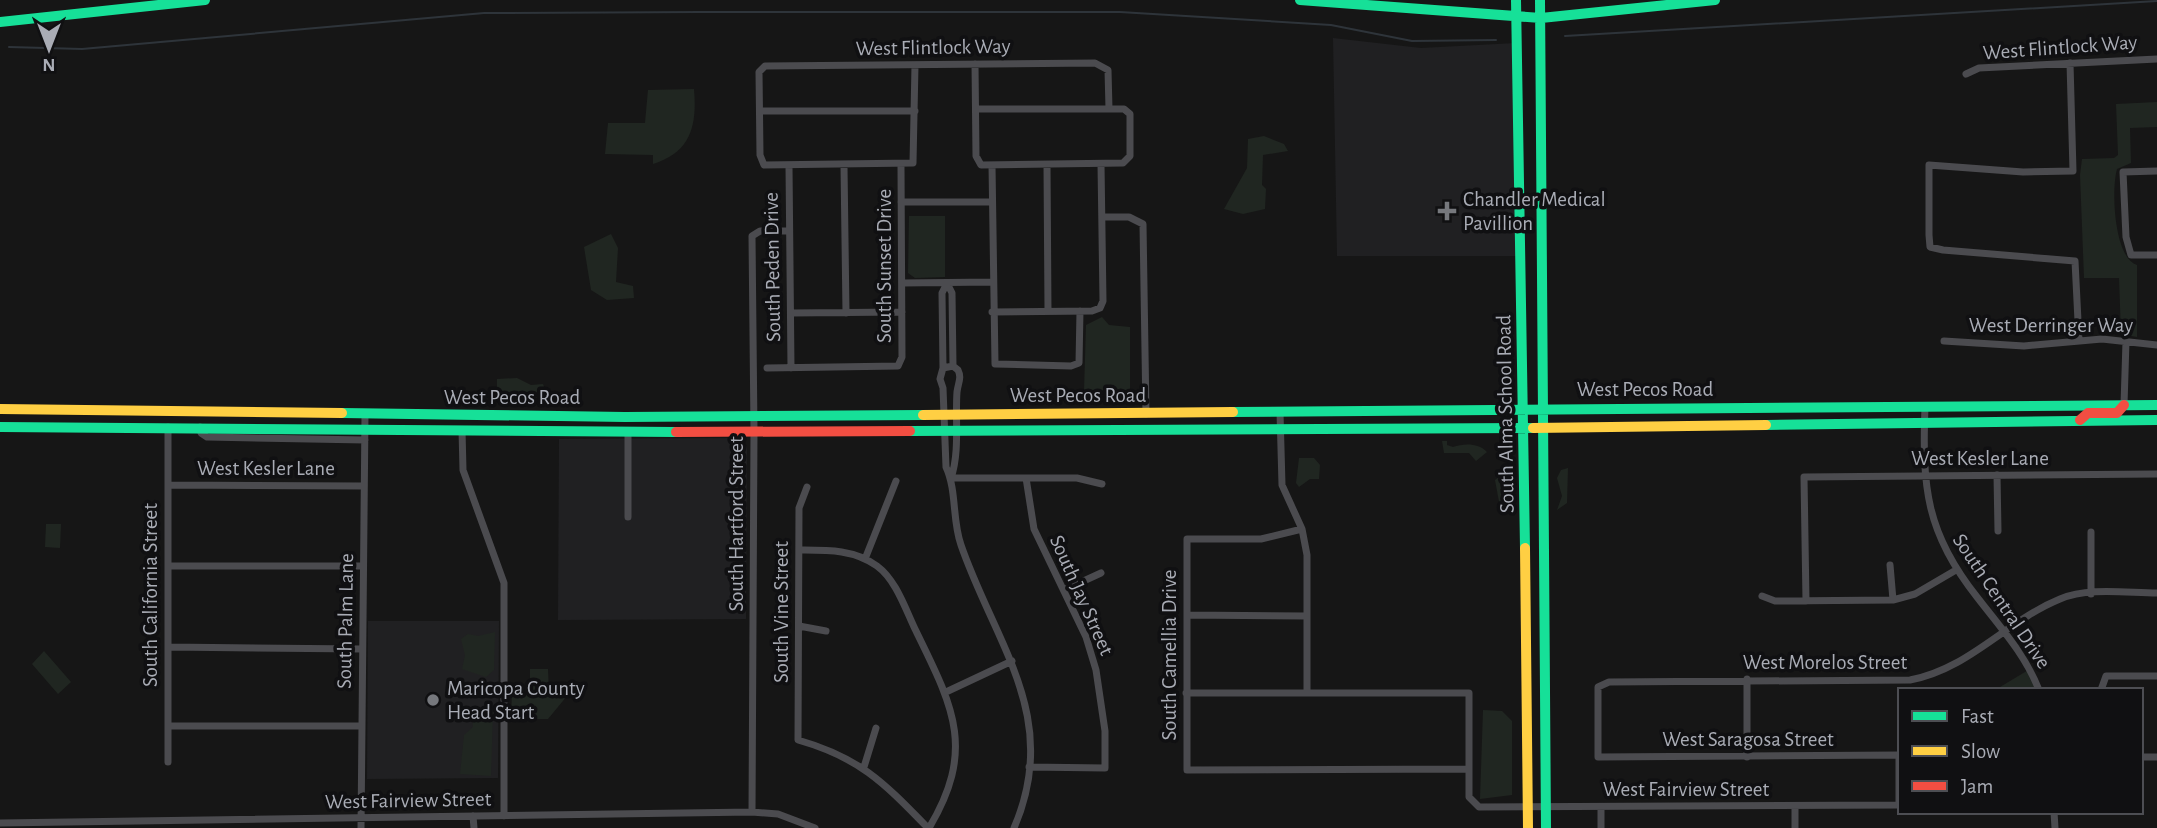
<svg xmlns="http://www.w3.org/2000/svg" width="2157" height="828" viewBox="0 0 2157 828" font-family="'Alegreya Sans',sans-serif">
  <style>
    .built { fill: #202022 }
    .green { fill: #202621 }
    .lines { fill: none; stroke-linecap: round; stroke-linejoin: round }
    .stream { stroke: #2e343a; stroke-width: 2 }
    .street { stroke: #4b4b4f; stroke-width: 7 }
    .fast { stroke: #16e098; stroke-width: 10 }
    .slow { stroke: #ffcf43; stroke-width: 10 }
    .jam { stroke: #f24e42; stroke-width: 10 }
    .poi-dot { fill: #76787d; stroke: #101012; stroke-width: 2.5 }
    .labels { text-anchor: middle; stroke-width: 7; stroke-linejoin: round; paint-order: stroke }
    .street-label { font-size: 21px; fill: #a9acb5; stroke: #101012 }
    .poi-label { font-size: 21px; fill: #a9acb5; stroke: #101012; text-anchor: start }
  </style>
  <rect width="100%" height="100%" fill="#161616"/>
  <path class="built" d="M1333,38L1421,48L1516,43L1522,256H1337Z
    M737,438L744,441L747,448L746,619L558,620L559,439Z
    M368,621H499L498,778L367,779Z"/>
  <path class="green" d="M694,89C697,124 692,152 653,164V155L605,154L608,123H645L648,90Z
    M2157,102V127L2130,128L2131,163L2117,169C2111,190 2114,258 2137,265V337L2121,334L2119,278H2084L2080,175L2082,159L2114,158L2118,155L2116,104Z
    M1264,136L1284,144L1288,151L1263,155L1262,185L1266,189L1265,209L1243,214L1224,209L1247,168L1248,139Z
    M909,216H945V277L915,278L908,273Z
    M611,234L618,248L616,282L633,286L634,298L607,300L591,290L584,247Z
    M1102,317L1109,325L1130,327V391H1084L1086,325Z
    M517,378L531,385L543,384L546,392C521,408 518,407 497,389V379Z
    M1442,441H1447V445L1453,447C1464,443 1479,443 1487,452L1476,461L1469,453H1444Z
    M1299,458H1314L1320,465L1319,479H1310L1299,487L1296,483Z
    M1568,468L1567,503L1557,510L1562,496L1557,478L1561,470Z
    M1504,473L1508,477L1507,498L1512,512L1500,507L1495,480Z
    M46,524H61L60,548L45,547Z
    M495,632L494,670L486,677L462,669L465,655L461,639L468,634L478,636Z
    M44,651L71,682L58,694L32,664Z
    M530,669H548L549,693L567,696L548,719H511L512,691L530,690Z
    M2030,669L2039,690H1995Z
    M1483,710L1502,711L1512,721V795L1480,799Z
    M472,711H493L491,776L460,774L464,735L473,727Z"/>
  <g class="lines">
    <path class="stream" d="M1565,36L2157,1
      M9,47L82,49L484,13L699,12H1120L1331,25L1412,41L1496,40"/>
    <path class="street" d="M2070,63L2073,171L2023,172L1929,165V235L1930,247L1943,250L2075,261L2079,341
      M975,64L976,156L981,165L1123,163L1130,156V114L1124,109H976
      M915,65L913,163L764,165L760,155L759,72L765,66L1095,63L1108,70L1109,109
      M1966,74L1979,68L2157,59
      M760,111H915
      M992,165L995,364L1071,366L1079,363L1080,311
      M1047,165L1048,311
      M789,166L791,368
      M844,166L846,313
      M2157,171L2123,172L2126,237L2131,255H2157
      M901,202H992
      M1102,217H1129L1143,224L1146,414
      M902,283L992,282
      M947,283L952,293L953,366
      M992,312L1092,311L1100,308L1103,301L1101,164
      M791,313L902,312
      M1944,341L2024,346L2102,339L2157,345
      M767,368L898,366L902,357L901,166
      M943,368L942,293L947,283
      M2124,405L2126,341
      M1925,407C1922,487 1926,533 1977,597C2000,627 2025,654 2039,690
      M1280,412L1282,485L1302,529L1307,555V693
      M168,427V762
      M200,427L201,433L207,437L365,440
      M462,430L463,470L504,583V816
      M628,432V517
      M1997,475L1998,531
      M951,478C960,452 955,418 957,392C958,383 962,378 958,370L953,366L943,368L940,379L943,388L946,467C957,491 952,520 961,545C995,644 1062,717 1014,828
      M951,478H1077L1102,484
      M1026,478L1034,529L1086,637L1096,670L1105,731V768L1029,767
      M168,485L364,486
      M807,487L799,508L798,740C861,758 884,783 928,828
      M1302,529L1261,539H1187V770L1469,769
      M2091,532V594
      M799,550C826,550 854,549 877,566C896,580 905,608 915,629C952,705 977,748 929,828
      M865,559L896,481
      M1890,565L1893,600
      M168,566H363
      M1064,590L1101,573
      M1762,596L1775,601L1893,600L1915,594L1956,570
      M1806,601L1804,477L2157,474
      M1187,615L1307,616
      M799,626L826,631
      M168,647L362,649
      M1747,679V757
      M2101,690L2106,676H2157
      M946,692L1012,661
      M1186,693H1469V797L1479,807L1900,805
      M168,726H361
      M2141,757H2157
      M864,767L876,728
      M1899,805V755L1598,757V687L1609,682L1910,680C1969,669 2006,621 2060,599C2088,587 2127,593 2157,593
      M1795,806V828
      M752,812L754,431L752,236L760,231H789
      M2054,812L2055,828
      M473,816L474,828
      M0,823L752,812L778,814L815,828
      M361,828L365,415
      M1601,828V807"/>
    <path class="fast" d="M1300,0L1541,18L1715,0
      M1516,0L1525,548
      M1540,0L1546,828
      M0,22L205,0
      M1233,412L2157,405
      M342,413L625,417L923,415
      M1766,425L2157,420
      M0,427L676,432
      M910,431L1533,428"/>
    <path class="slow" d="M0,409L342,413
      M923,415L1233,412
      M1533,428L1766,425
      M1525,548L1528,828"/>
    <path class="jam" d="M2080,420L2088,413H2117L2124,405
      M676,432L910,431"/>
  </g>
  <g class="poi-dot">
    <path d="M1443.5 200.5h7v7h7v7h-7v7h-7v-7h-7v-7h7z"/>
    <circle cx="433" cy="700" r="7"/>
  </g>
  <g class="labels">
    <g class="street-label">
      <text transform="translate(933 47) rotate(-1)" y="7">West Flintlock Way</text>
      <text transform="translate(2060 47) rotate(-4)" y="7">West Flintlock Way</text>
      <text transform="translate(884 266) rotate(-90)" y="7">South Sunset Drive</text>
      <text transform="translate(772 267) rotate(-91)" y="7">South Peden Drive</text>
      <text x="2051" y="332">West Derringer Way</text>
      <text x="1645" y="396">West Pecos Road</text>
      <text x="1078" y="402">West Pecos Road</text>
      <text x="512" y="404">West Pecos Road</text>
      <text transform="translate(1505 414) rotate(-91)" y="7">South Alma School Road</text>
      <text x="1980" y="465">West Kesler Lane</text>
      <text x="266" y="475">West Kesler Lane</text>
      <text transform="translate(736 524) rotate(-90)" y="7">South Hartford Street</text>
      <text transform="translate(150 595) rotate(-90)" y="7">South California Street</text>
      <text transform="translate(1082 595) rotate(66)" y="7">South Jay Street</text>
      <text transform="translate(2002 601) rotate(56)" y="7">South Central Drive</text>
      <text transform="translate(781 612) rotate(-90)" y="7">South Vine Street</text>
      <text transform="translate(345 621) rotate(-89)" y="7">South Palm Lane</text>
      <text transform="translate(1169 655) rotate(-90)" y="7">South Camellia Drive</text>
      <text x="1825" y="669">West Morelos Street</text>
      <text x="1748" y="746">West Saragosa Street</text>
      <text x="1686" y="796">West Fairview Street</text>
      <text transform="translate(408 800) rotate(-1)" y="7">West Fairview Street</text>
    </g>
    <g class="poi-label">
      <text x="1463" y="206">Chandler Medical<tspan x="1463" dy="24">Pavillion</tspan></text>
      <text x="447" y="695">Maricopa County<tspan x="447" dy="24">Head Start</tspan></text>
    </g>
  </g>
  <rect x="1898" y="688" width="245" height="126" fill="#101012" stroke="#4d4e53" stroke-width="2"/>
  <rect x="1912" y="711" width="35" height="10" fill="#16e098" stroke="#4d4e53" stroke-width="2"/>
  <text x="1961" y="723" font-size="21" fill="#a9acb5">Fast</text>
  <rect x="1912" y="746" width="35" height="10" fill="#ffcf43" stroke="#4d4e53" stroke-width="2"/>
  <text x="1961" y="758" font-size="21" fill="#a9acb5">Slow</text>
  <rect x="1912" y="781" width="35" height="10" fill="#f24e42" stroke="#4d4e53" stroke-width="2"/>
  <text x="1961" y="793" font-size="21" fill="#a9acb5">Jam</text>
  <g transform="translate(49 49) rotate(180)" stroke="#101012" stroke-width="5" paint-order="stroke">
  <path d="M0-5L12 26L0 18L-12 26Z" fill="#a9acb5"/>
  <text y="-10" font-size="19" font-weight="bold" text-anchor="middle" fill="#a9acb5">N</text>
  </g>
</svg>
